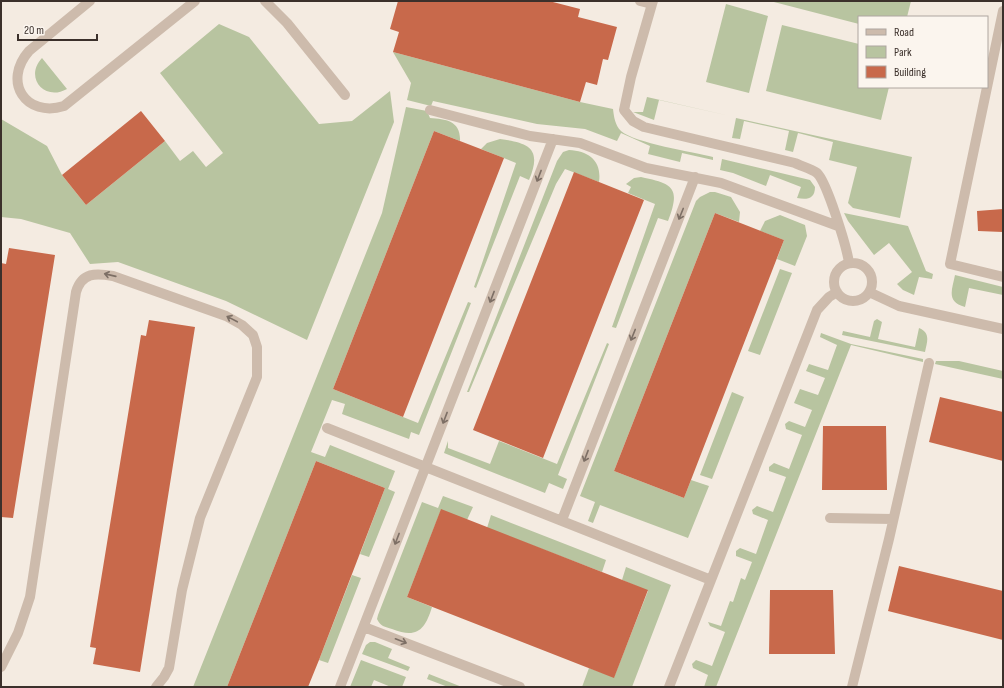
<svg xmlns="http://www.w3.org/2000/svg" width="1004" height="688" viewBox="0 0 1004 688" font-family="'Sofia Sans Condensed',sans-serif">
  <style>
    .green { fill: #b8c4a0 }
    .building { fill: #c8694b }
    .lines { fill: none; stroke-linecap: round; stroke-linejoin: round }
    .minor { stroke: #cdbbac; stroke-width: 10 }
    .oneway { stroke: #7d6f65 }
  </style>
  <rect width="100%" height="100%" fill="#f4ebe1"/>
  <path class="green" d="M770,1H911L907,17H859V24Z
    M726,4L768,16L749,93L706,82Z
    M219,24L249,37L319,124L352,121L390,91L394,122L307,340L226,301L118,262L90,264L70,233L21,219L1,217V119L47,146L62,175L86,205L165,141L180,161L193,151L206,167L223,153L160,73Z
    M782,25L859,44V87H889L881,120L766,91Z
    M393,52L580,102L613,109C614,117 615,125 621,131C634,143 694,152 713,157V160L682,153L680,162L648,154L650,146L621,133L617,141L585,129L537,124L433,101L431,106L407,100L411,83Z
    M42,58L67,89C44,102 24,77 42,58Z
    M647,97L730,116L659,100L654,120L633,112H643Z
    M406,107L427,111L430,118C446,119 461,121 460,141L434,131L333,389L418,423L468,302L471,303L419,435L411,432L409,439L342,414L345,404L332,400L311,452L325,457L330,445L395,471L388,489L395,492L369,557L360,554L385,488L316,461L227,687H193L382,213Z
    M736,118L912,157L900,218L853,208L848,203L857,167L829,160L833,142L798,133L793,152L785,150L789,131L744,121L740,139L732,138Z
    M500,139C530,143 542,149 529,180L520,176L476,288L474,287L516,163L481,149L487,143Z
    M569,150C589,151 602,161 599,182L565,169L556,184L469,392H467L557,161L563,152Z
    M722,159L810,180L815,187C815,199 807,200 797,198L801,187L770,175L766,186L733,173L720,170Z
    M641,177C673,184 681,187 668,221L658,218L616,328L612,327L655,204L628,193L631,187L626,184L634,178Z
    M710,192H715L731,197L740,212L739,222L715,213L614,471L684,498L691,480L709,486L688,538L600,505L593,523L588,521L595,502L580,496L696,201L700,197Z
    M844,213L908,226L926,271L933,274L932,279L919,277L914,295L903,290L897,284L912,272L889,243L874,255L848,221Z
    M780,215L805,225L807,236L795,266L777,259L784,240L760,231L765,221Z
    M780,269L792,273L760,355L748,351Z
    M955,275L1003,287V295L969,288L965,307C946,302 952,290 955,275Z
    M877,319L882,322L878,339L915,347L919,328C931,333 927,342 925,352L842,335L843,331L870,337L874,321Z
    M821,333L851,344L923,359V362L851,345L716,687H704L708,675L693,668L692,664L696,660L712,666L725,632L710,626L708,622L721,626L730,601L733,602L741,578L745,580L752,562L736,556V551L740,548L756,554L768,520L753,514L752,510L757,506L773,512L786,477L769,471V467L774,463L789,469L802,435L786,429L785,424L789,421L805,427L812,410L794,403L800,389L818,395L825,378L806,371L809,364L828,370L837,345L820,337Z
    M607,343L609,344L558,475L567,479L563,489L549,483L545,493L444,453L448,441V448L490,464L499,441L557,464Z
    M936,361H959L1003,371V379L935,364Z
    M732,392L744,397L712,479L700,475Z
    M443,496L473,507L467,520L441,510L407,597L432,607C425,630 417,639 392,629C385,627 380,626 377,619L378,615L422,502L438,508Z
    M491,515L606,560L602,572L487,528Z
    M626,567L671,585L632,687H582L589,668L614,677L648,591L622,580Z
    M352,575L361,578L328,663L319,660Z
    M370,642H375L392,649L388,658L410,667L408,671L362,654L366,645Z
    M361,660L406,677L402,687H391L374,680L371,687H350Z
    M429,674L462,687H448L427,679Z"/>
  <path class="building" d="M398,1H549L580,9L578,17L617,27L608,60L603,59L597,85L586,82L580,102L393,52L399,32L390,29Z
    M141,111L165,141L86,205L62,175Z
    M434,131L504,158L403,417L333,389Z
    M574,172L644,200L543,458L473,430Z
    M1003,209V232L978,231L977,211Z
    M715,213L784,240L684,498L614,471Z
    M9,248L55,255L13,518L1,517V263L6,264Z
    M149,320L195,327L140,672L93,664L96,648L90,647L141,335L146,336Z
    M940,397L1003,412V461L929,442Z
    M823,426H886L887,490H822Z
    M316,461L385,488L319,660L308,687H227Z
    M441,509L648,590L614,678L407,597Z
    M899,566L1003,591V640L888,611Z
    M770,590H833L835,654H769Z"/>
  <g class="lines">
    <path class="minor" d="M90,1L29,51C2,82 26,118 64,106L195,1
      M265,1L287,23L345,95
      M640,1L652,4L653,1
      M652,4L631,77L624,110L633,121L644,127L795,163C801,166 812,169 817,173C827,182 847,248 849,263
      M1003,11L950,264L1003,277
      M430,110L530,136L580,143L646,168L721,183L838,226
      M834 282a19 19 0 1 1 38 0a19 19 0 1 1-38 0Z
      M869,292L899,306L1003,329
      M327,428L711,580
      M830,518L893,519
      M562,520L695,177
      M364,627L520,687
      M1,667L18,633L30,597L76,292C82,272 96,273 113,276L226,316L242,325L253,335L257,347V377L200,518L182,590L169,668L164,677L156,687
      M340,687L553,139
      M669,687L817,310L829,297L837,292
      M852,687L889,539L929,363"/>
  </g>
  <defs><path id="oneway-shaft" d="M-6 0H5M1.5-3L5.5 0L1.5 3" fill="none" stroke-width="1.6" stroke-linecap="round" stroke-linejoin="round"/></defs>
  <g class="oneway">
    <use href="#oneway-shaft" transform="translate(539 176) rotate(111)"/>
    <use href="#oneway-shaft" transform="translate(681 214) rotate(112)"/>
    <use href="#oneway-shaft" transform="translate(110 275) rotate(-167)"/>
    <use href="#oneway-shaft" transform="translate(492 297) rotate(111)"/>
    <use href="#oneway-shaft" transform="translate(232 319) rotate(-152)"/>
    <use href="#oneway-shaft" transform="translate(633 335) rotate(112)"/>
    <use href="#oneway-shaft" transform="translate(445 418) rotate(111)"/>
    <use href="#oneway-shaft" transform="translate(586 456) rotate(111)"/>
    <use href="#oneway-shaft" transform="translate(397 539) rotate(111)"/>
    <use href="#oneway-shaft" transform="translate(401 641) rotate(21)"/>
  </g>
  <rect width="1004" height="688" fill="none" stroke="#3b302b" stroke-width="4"/>
  <rect x="858" y="16" width="130" height="72" fill="#fbf5ee" stroke="#aea6a0"/>
  <rect x="866" y="29" width="20" height="6" fill="#cdbbac" stroke="#aea6a0"/>
  <text x="894" y="36" font-size="12" fill="#3b302b">Road</text>
  <rect x="866" y="46" width="20" height="12" fill="#b8c4a0" stroke="#aea6a0"/>
  <text x="894" y="56" font-size="12" fill="#3b302b">Park</text>
  <rect x="866" y="66" width="20" height="12" fill="#c8694b" stroke="#aea6a0"/>
  <text x="894" y="76" font-size="12" fill="#3b302b">Building</text>
  <path d="M18 34v6h79v-6" fill="none" stroke="#3b302b" stroke-width="2"/>
  <text x="24" y="34" font-size="12" fill="#3b302b" stroke="#fbf5ee" stroke-width="3" paint-order="stroke">20 m</text>
</svg>
